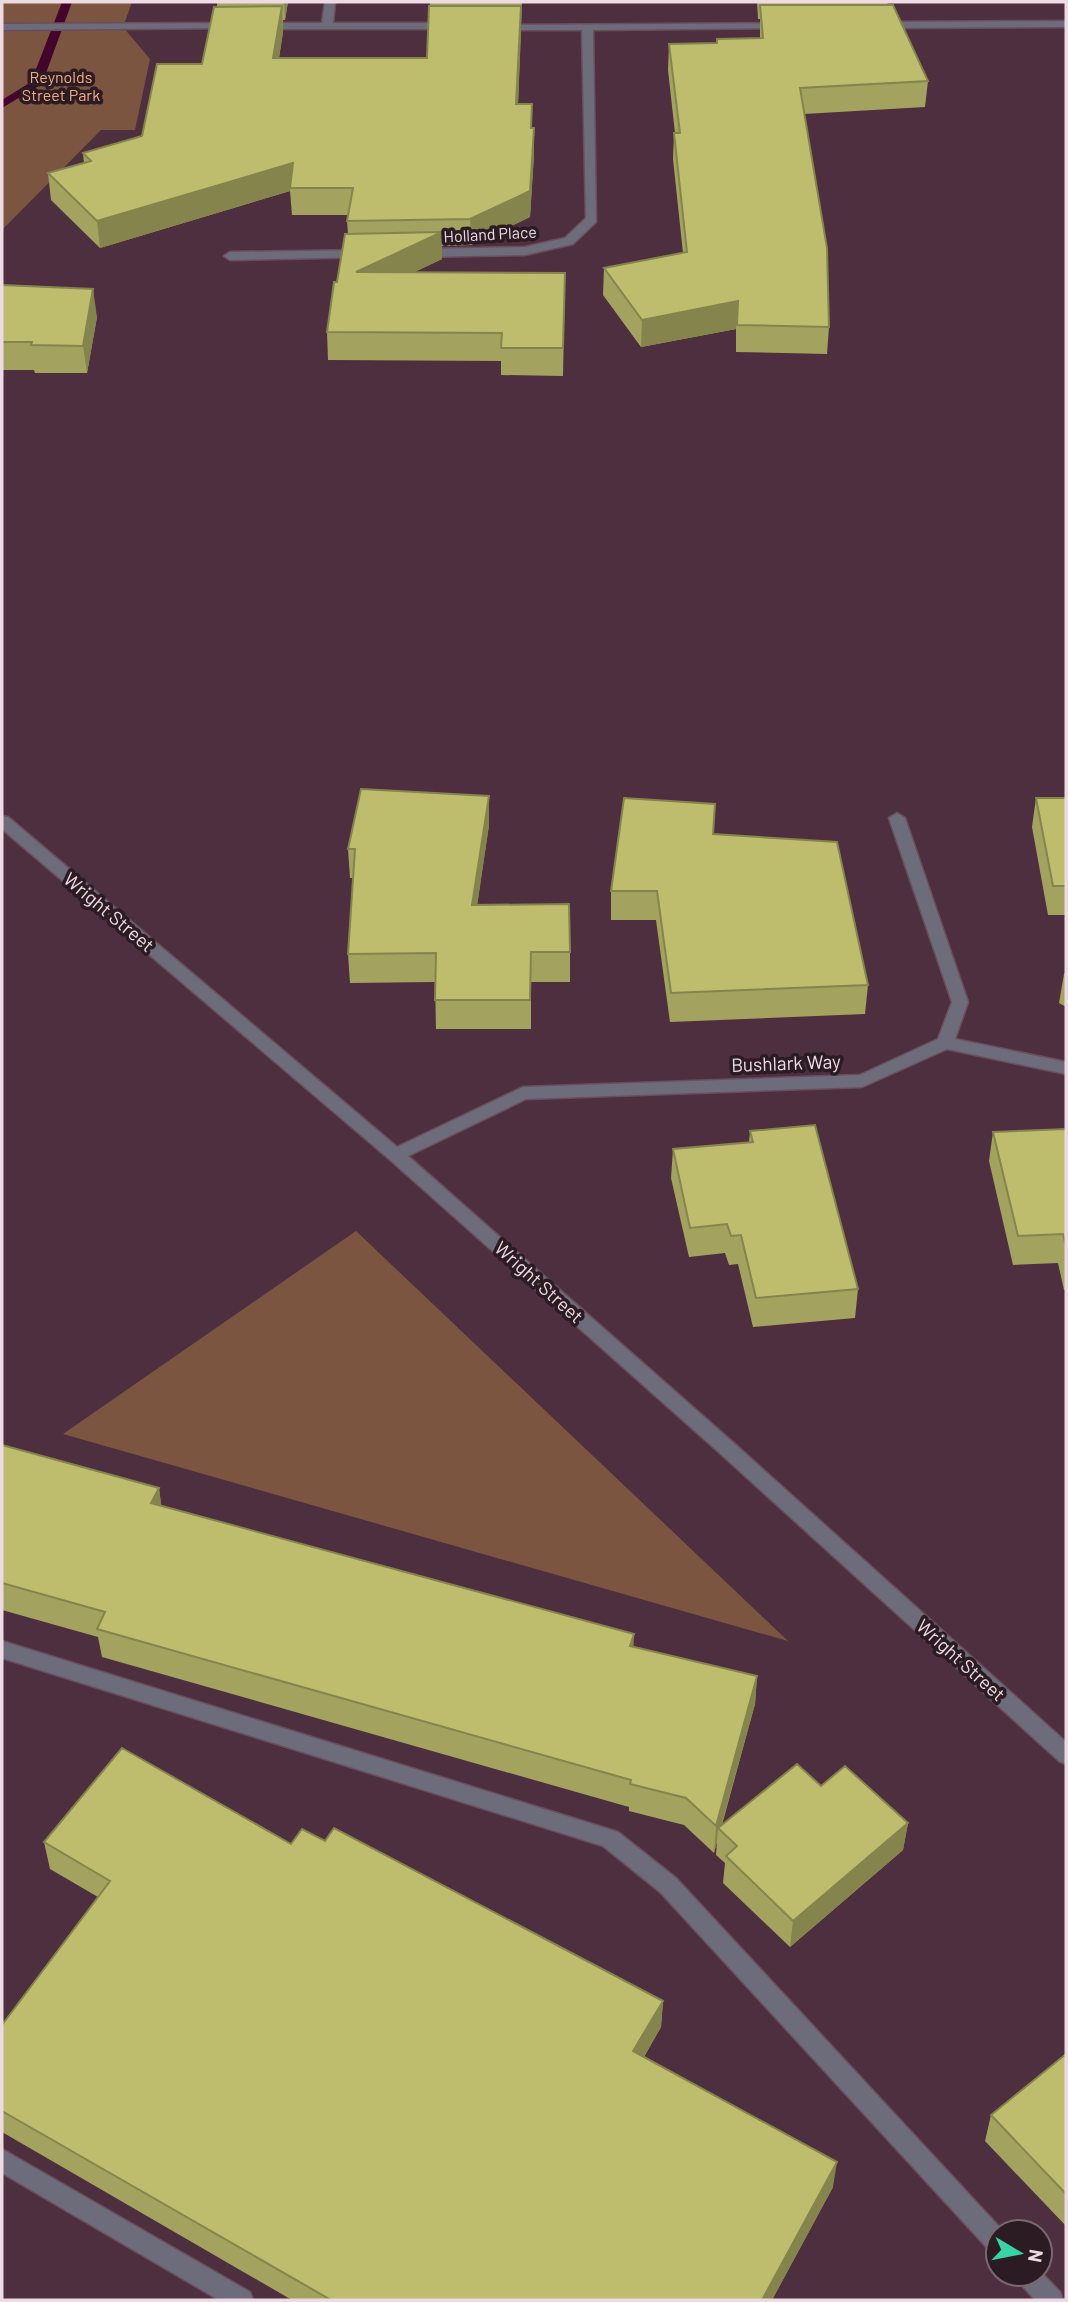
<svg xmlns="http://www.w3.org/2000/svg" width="1068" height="2302" viewBox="0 0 1068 2302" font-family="Barlow,sans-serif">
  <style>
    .green { fill: #7c5540 }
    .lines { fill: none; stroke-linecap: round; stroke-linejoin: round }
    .stream { fill: #44052d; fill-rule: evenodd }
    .minor-casing { stroke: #6b4e5d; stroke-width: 3 }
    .minor { fill: #6d6c7a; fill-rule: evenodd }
    .wall { fill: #a3a35f }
    .shaded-wall { fill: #85844d }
    .building { fill: #bebd6e; stroke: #85844d; stroke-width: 2 }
    .labels { text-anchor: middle; stroke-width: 7; stroke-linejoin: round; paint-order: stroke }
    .far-park-label { font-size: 16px; fill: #f7aa83; stroke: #2b1c23 }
    .far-street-label { font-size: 16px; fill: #eedae3; stroke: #2b1c23 }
    .street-label { font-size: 19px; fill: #eedae3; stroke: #2b1c23 }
  </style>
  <rect width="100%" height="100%" fill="#4e2f3f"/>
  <path class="green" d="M2,2H132L123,27L150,59L135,130H101L2,230Z
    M356,1231L788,1641L63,1434Z"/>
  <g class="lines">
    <path class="stream" d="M62,2H72L42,84L2,108V100L31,82Z"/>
    <g class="minor-casing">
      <path id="minor" d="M325,2H335L333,23H450L456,26L450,29H261L255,26L261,23H322Z
        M1066,21V27L881,28L875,25L881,22Z
        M233,23L239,26L237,28L2,30V24Z
        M783,23L787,24V28L593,30L596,222L573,244L525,255L420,257L414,253L420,249L525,247L565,238L586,218L582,30H499L495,29V25Z
        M364,250L370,254L368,257L230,260L224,256L230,252Z
        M897,813L905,818L968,1002L955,1039L1066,1062V1074L947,1049L862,1087L526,1099L408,1156L737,1446L1066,1742V1764L1059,1761L723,1456L389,1159L2,829V816L8,817L397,1147L523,1087L860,1075L938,1039L952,1002L889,818Z
        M2,1641L618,1832L676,1878L1004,2232H998V2255L990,2251L660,1892L603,1846L2,1658Z
        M2,2149L250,2292L253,2300H219L2,2173Z
        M1040,2271L1060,2292L1063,2300H1035L1019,2282L1015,2274H1040Z"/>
    </g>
    <use href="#minor" class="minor"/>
  </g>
  <path class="wall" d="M217,2H288L285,20H283V32L279,58H427L430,2H522L518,104H532V128L534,154L530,217L471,245L442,246V259L414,272L565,273L563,376L501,375V361L328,360L327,332L348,234L347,221L348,215H292L290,191L100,248L51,200L48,173L84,163L83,153L142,136L202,64L217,7Z
    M757,2H888L887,5L928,81L925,107L804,114L829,327L827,354L736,352V329L641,347L603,295L604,268L683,253L673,159L674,133H675L668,70L669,44L716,43L717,39L760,38V19H758Z
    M2,285L97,317L87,373H35L34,370H2Z
    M489,796V825L477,905L570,952V982H531V1029H436L435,982L350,983L348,954L353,878H350L348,849Z
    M1036,798H1066V915H1048L1032,827Z
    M713,834L868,985L865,1014L670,1022L656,920H611V891Z
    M1066,971V1007L1059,1003L1064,974Z
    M1066,1129V1290H1064L1058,1263L1013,1265L989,1161L993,1132Z
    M750,1131L858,1289L855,1318L753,1327L738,1264L729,1265L725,1253L689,1257L671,1178L673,1149L749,1142Z
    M2,1445L159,1488L161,1506L633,1647L757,1676L755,1704L722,1825L821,1786L908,1823L903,1850L790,1947L723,1883L725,1863L716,1855L717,1841L714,1853L684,1825L629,1811V1807L102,1657L98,1637L2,1610Z
    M44,1842L291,1844L663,2001L661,2027L644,2057L833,2187L772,2300H292L2,2132V2025L98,1897L50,1869Z
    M1066,2054V2226L985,2141L991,2115Z"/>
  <path class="shaded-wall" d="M284,2H288L285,20Z
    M282,6L283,32L275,84L273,58Z
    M521,6V32L517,130L516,104Z
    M534,128V154L530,217L471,245L470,219Z
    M293,163L290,191L100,248L97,221Z
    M442,232V259L357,300L356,272Z
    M93,289L97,317L87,373L83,346Z
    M738,301L736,329L641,347L642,320Z
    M489,796V825L473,934L472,905Z
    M159,1488L163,1517L151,1503Z
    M634,1634L633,1662L630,1646Z
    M757,1676L755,1704L720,1830L718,1828L717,1841L714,1853L716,1826Z
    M908,1823L903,1850L790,1947L793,1921Z
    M663,2001L661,2027L632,2077L633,2051Z
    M837,2162L833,2187L772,2300H762Z"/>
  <path class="building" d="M760,5H893L928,81L800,88L827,248L829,327L737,325L738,301L642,320L604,268L687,252L674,133H680L669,44L717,43V39L763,38Z
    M282,6L273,58H427L429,6H521L516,104H532L531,128H534L530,191L470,219L347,221L353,188H290L293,163L97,221L48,173L91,161L83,153L142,136L157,64H202L214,7Z
    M442,232L356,272L565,273L563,348H501L502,333L327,332L334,282H337L345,234Z
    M2,285L93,289L83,346L31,345L32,342H2Z
    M361,789L489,796L472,905L569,904L570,952H531L530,1000H435L436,953L348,954L355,849H348Z
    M624,798L715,804L713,834L837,842L868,985L671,993L657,891H611Z
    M1036,798H1066V886H1053Z
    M815,1125L858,1289L756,1298L741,1235L731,1236L727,1224L690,1228L673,1149L753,1142L750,1131Z
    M1066,1129V1247L1063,1234L1018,1236L993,1132Z
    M2,1445L159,1488L151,1503L634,1634L630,1646L757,1676L716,1826L686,1798L630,1784L631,1780L97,1629L105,1612L2,1583Z
    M122,1748L291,1844L302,1829L325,1841L334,1828L663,2001L633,2051L837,2162L762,2300H331L2,2111V2025L110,1881L44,1842Z
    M797,1764L821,1786L845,1766L908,1823L793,1921L726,1856L737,1846L718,1828Z
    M1066,2054V2194L991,2115Z"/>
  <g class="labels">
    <g class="far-park-label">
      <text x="61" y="83">Reynolds<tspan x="61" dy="18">Street Park</tspan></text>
    </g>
    <g class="far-street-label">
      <text transform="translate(490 234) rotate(-3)" y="6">Holland Place</text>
    </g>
    <g class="street-label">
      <text transform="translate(109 912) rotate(40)" y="7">Wright Street</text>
      <text transform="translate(786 1063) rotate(-2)" y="7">Bushlark Way</text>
      <text transform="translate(539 1282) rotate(42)" y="7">Wright Street</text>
      <text transform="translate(961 1660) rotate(42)" y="7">Wright Street</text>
    </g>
  </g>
  <rect width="1068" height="2302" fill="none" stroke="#eedae3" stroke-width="7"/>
  <g transform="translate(1019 2253) rotate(100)"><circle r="33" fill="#2b1c23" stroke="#796870" stroke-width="2"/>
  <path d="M0-5L12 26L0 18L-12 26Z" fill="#38d4a6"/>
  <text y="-10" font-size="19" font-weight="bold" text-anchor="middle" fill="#eedae3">N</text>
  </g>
</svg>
